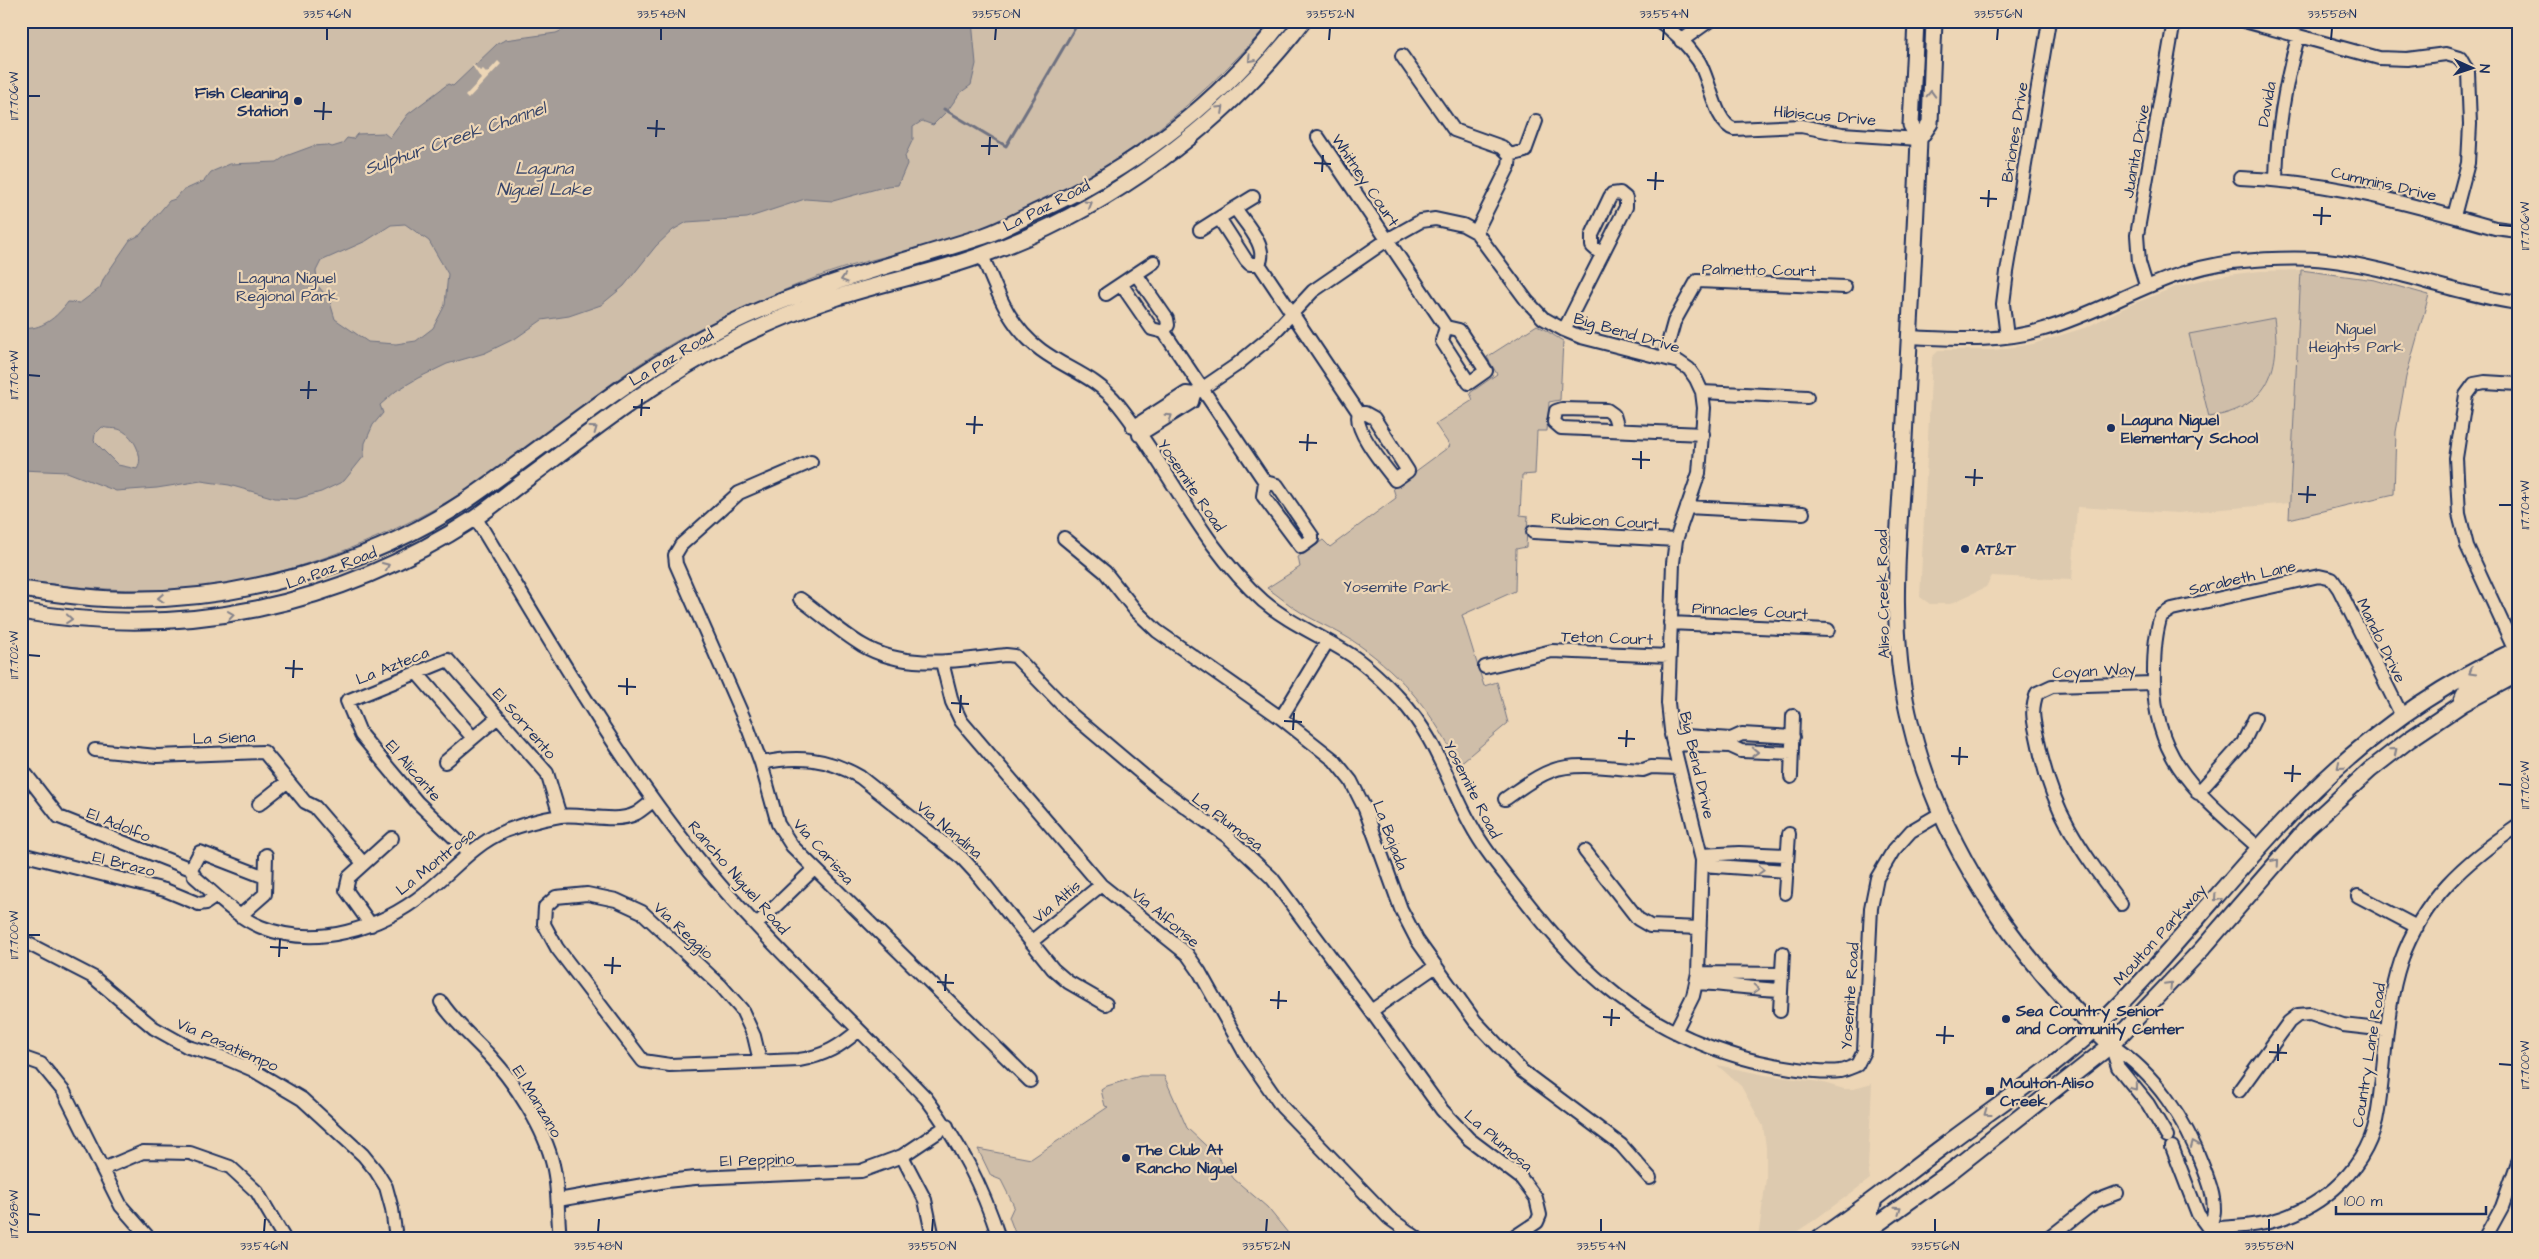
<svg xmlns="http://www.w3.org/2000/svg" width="2539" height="1259" viewBox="0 0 2539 1259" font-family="'Architects Daughter',sans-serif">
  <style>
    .built { fill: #ddcaaf }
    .green { fill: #cfbea9; stroke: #757684 }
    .water { fill: #a59d98; stroke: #6e7181; fill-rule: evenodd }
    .pier { fill: #edd6b6 }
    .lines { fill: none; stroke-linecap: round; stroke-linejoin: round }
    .stream { stroke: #6e7181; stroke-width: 3 }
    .minor-casing { stroke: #1b2f5e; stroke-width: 16 }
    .major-casing { stroke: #1b2f5e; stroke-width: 19 }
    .minor { stroke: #edd6b6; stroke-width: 12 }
    .major { stroke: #edd6b6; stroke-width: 15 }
    .oneway { stroke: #84828a }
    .ticks { fill: none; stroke: #1b2f5e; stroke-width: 2 }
    .poi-dot { fill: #1b2f5e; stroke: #edd6b6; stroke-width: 2 }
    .labels { text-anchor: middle; stroke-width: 4.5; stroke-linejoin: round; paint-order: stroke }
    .poi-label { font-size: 16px; font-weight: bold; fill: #1b2f5e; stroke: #edd6b6; text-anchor: start }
    .street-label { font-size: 16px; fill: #1b2f5e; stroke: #edd6b6 }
    .park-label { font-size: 16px; fill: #364469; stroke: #edd6b6 }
    .water-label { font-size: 18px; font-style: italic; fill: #37456a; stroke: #edd6b6 }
    .neatline { fill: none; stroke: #1b2f5e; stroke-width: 2 }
    .ticks-label { font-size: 12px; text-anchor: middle; fill: #1b2f5e }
  </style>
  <rect width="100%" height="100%" fill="#edd6b6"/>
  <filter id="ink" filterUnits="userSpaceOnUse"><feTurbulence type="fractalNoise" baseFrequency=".02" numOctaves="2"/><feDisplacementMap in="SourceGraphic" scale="10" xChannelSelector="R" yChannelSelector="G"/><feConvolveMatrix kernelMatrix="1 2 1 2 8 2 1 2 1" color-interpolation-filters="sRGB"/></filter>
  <g filter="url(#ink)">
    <path class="built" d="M2301,270L2290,503L2178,513L2077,507L2072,580L1992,576L1986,587L1950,604H1930L1920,597L1932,357L1939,350H1993L2033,344L2087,327L2128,306L2175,287L2219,276L2260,271Z
      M1717,1065L1765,1075L1820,1082L1844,1089H1854L1872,1084L1868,1166L1870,1179L1813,1221L1787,1238H1758L1766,1179V1147L1763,1126L1741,1086Z"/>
    <path class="green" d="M21,21H1271C1192,112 1094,188 981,230C932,248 880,255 831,272C789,287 747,306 707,325C632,361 570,417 504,465C412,532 277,587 162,590C115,591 67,587 21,580Z
      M2301,270L2375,280L2429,295L2406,377L2396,432L2394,494L2289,519Z
      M2274,318C2282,372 2266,409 2209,417L2189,334Z
      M1537,325L1563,341L1560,400L1549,402L1547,431H1537L1535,474L1522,475L1520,515L1528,516L1526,547L1516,549L1515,591L1462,615L1484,686L1497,682L1508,723L1458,765C1436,716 1403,676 1359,645C1341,632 1320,624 1302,613C1290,606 1279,596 1267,588L1300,567L1298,557L1323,540L1330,547L1396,498L1393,488L1450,446L1435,424L1473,400L1470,393L1497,374L1487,357Z
      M1140,1076H1164L1187,1128L1217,1156L1234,1179L1267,1207L1292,1238H1017L1009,1217L1014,1206L1001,1180L991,1176L978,1149L1031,1159L1108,1107L1105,1106L1101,1090L1107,1086Z"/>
    <path class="water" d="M584,21H972L976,64L971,85L960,93L948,110L933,125L922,121L913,127V139L905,156L907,164L898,185L887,186L833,201L805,199L747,218L687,222L673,230L656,246L624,286L601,305L569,316L542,320L516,338L485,353L447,364L418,378L396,391L380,405L383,413L373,425L365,443L364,456L344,481L321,492L296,499L275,498L229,485L201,481L157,488L116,491L67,472L21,470V328C41,331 57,317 68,302L80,303L100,288L104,278L130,240L140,235L169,201L175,199L182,191L204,181L211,172L230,164L277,162L286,156L313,146L327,145L332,147L342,144L347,138L353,139L357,134L384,133L390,138L408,114L448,84L453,86L497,44L505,40L556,33ZM405,224L429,241L448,274L445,305L433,328L416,341L396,344L368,342L335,319L329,299L318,286L316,271L321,261L366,241L391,225ZM102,427C108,429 113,428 118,429C133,433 145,457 137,469L118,465L94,441L95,434Z"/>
    <path class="pier" d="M498,61L501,64L468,99L465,96L481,79L472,65L473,64L480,71L483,69L487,73Z"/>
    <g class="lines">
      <path class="stream" d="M944,109L1006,146L1079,21"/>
      <g class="minor-casing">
        <path id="minor" d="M1659,21C1673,30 1688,46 1698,60C1710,78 1715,124 1734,129L1801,126L1842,134L1919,139
          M2244,21L2379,58L2407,59L2446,54L2460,58L2468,72L2470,124L2468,163L2454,216
          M1681,41L1709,21
          M1402,56L1454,130L1502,147L1510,155
          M1318,137L1446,327L1459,330L1486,371L1469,383L1442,341L1446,327
          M2240,178C2328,181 2411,204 2495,228L2518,231
          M2276,179C2277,130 2285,84 2298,37
          M1235,208L1253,197
          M1200,230L1219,218
          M1476,232L1509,166L1510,155L1525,151L1536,121
          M982,255C997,291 1008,326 1041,350C1068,370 1095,376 1118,404C1169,467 1201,546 1263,601C1290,624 1324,637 1354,657C1371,669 1386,684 1400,699C1437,739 1446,780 1471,825C1485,851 1504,873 1522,896C1584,976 1641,1028 1740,1057C1764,1064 1816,1074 1840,1071C1845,1070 1852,1067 1857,1065L1864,1051L1871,908L1877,878L1893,851L1911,831L1940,814
          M1259,264C1269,247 1244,222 1235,208L1219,218L1246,260L1250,264H1259L1359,413H1365L1374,418L1408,471L1395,480C1385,467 1352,428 1359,413
          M1136,274L1154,262
          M2146,285L2139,262L2137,235L2174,21
          M1106,294L1121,284
          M1564,330L1626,207V198L1620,193L1612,194L1610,197L1592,235V246L1602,255
          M1164,332L1168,325L1167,319L1136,274L1121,284L1152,329L1164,332L1265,482L1277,485L1312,536V539L1301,547L1263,496L1265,482
          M1909,337C1955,339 2000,343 2044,329C2110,310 2160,271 2232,262C2263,259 2295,257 2326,260C2392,267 2453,294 2518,303
          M2007,337L2003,304L2007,272L2049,21
          M1664,358L1674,322L1697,281L1845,287
          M1702,392L1807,397
          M1133,427L1186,393L1194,394L1235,366L1269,338L1313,291L1387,240L1421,221L1435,219L1463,225L1476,232L1527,301L1543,318L1564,330L1581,337L1679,362L1689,369L1696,379L1702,392L1704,408L1699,473L1676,540L1673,563L1668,703L1672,739L1702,860L1698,973L1693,996L1675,1032
          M1618,429L1614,415L1607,410L1562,409L1556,411L1554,422L1561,428L1703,434
          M1139,435L1192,402L1194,394
          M811,462L739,493L681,545L675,555L676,564L748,728L761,763L778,824L792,846L1030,1081
          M1687,507L1803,513
          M475,517C544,630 609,747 692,851C762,940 848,1016 926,1098C959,1142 982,1185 999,1238
          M1533,532L1676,540
          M1064,538L1105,572L1136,611L1157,631L1281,718L1334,760L1351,781L1365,809L1401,909L1417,940L1475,1021L1522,1071L1621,1145L1650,1178
          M800,599C821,614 840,632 862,645C906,671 959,660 1006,655L1015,656L1071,714L1155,785L1228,837L1272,878L1371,1011L1442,1110L1469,1139L1521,1178L1536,1198L1540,1215L1537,1222L1513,1238
          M1670,623L1828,630
          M2515,650L2467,546L2459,514L2456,458L2466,395L2474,384L2485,382L2518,384
          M942,662L952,702L961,721L1101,885L1187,954L1199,971L1246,1055L1282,1107L1389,1218L1417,1238
          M1485,667L1552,651L1669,656
          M417,673L473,738
          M1281,718L1327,642
          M1671,735L1731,739L1742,734L1793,737
          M1673,744L1730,746L1741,751L1792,753
          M95,750L157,756L264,752L305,802L315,807L363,863
          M445,762L498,717
          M761,763C798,755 828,758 860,777L962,858L975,872L1053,969L1068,982L1106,1004
          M21,768L59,817L191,869L195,877C216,895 236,917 261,927C316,949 380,929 425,893C452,872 472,845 505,831C521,825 542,819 560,816C581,813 615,824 635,814C641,811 647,805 653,801
          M1791,777L1793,716
          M2198,793L2243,743L2255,718
          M1505,799C1520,789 1534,777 1551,771C1576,761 1617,769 1643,770L1651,767L1679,768
          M259,804L288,781
          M2259,848C2200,795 2151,760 2154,672C2154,653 2155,634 2161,616L2172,609L2319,576L2332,579L2339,589L2402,716
          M1585,851L1638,919L1650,926L1700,928
          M469,852L417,802L361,735L347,701L448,660L547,773L560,816
          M21,854L165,890L199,904L206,903L216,896
          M1701,855L1739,853L1787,855
          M1702,865L1787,871
          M191,869L200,852L265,877
          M1785,893L1789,834
          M2358,896L2417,927
          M2121,904C2080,849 2051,810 2038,741C2034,722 2030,712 2037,693L2052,686L2153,683
          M240,916L265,894L266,855
          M371,925L346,890L349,877L392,838
          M756,925L814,869
          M21,940L93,977L154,1028L188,1047L225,1058L253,1070L302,1099L363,1155L376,1171L386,1187L392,1209L396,1238
          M1031,942L1101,885
          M1698,973L1782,974
          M1696,983C1725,984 1752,989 1781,990
          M441,1002C455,1023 473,1038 490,1056C515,1083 545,1129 553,1165C559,1189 557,1214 560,1238
          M1371,1011L1436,966
          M1780,1011L1783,953
          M2111,1045C2155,1073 2186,1120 2204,1169C2209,1182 2214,1195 2214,1210C2214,1219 2208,1226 2209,1236
          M2111,1045L2118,1067L2148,1104L2167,1136
          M21,1057L41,1064L64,1092L121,1206L149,1238
          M760,1061L754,1036L742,1010L721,986L642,912L616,900L587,894L556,897L545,907L544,924L557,948L643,1061L670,1065L799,1060C824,1056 841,1046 859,1030
          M2239,1091L2289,1022L2298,1015L2310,1014L2343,1025L2387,1030
          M2172,1147L2198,1214L2209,1229
          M902,1156L925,1200L933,1238
          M103,1169L143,1152L190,1153L230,1167L257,1192L284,1238
          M558,1200L666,1181L695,1178L861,1171L902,1156L947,1126
          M2209,1229C2228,1227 2250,1227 2269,1222C2323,1209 2370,1167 2378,1110C2386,1060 2385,1009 2401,961C2423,899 2465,862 2518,826
          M2049,1238L2096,1201L2117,1193
          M2485,1238L2502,1207L2518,1162"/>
      </g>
      <g class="major-casing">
        <path id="major" d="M1916,21L1911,125L1919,139C1915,246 1908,353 1903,460C1898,544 1889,630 1908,713C1937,842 2014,955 2111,1045
          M1919,139L1930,123L1934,21
          M21,589C52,593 83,598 114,599C233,603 367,567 467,500C553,441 633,371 727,325C809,285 898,264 984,236C1002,230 1019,220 1036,212C1132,169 1217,105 1282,21
          M21,611C182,640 338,607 475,518C493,506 510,491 528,478C592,431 655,380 727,343C761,326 798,310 835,298C883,282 934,273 982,255C1106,211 1223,126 1303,21
          M2462,700C2467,682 2493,679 2506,668C2511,663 2513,656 2515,650
          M1819,1238C1863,1209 1903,1176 1945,1145C1995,1107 2049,1072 2095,1029C2171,956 2233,871 2307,797C2367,736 2440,685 2518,649
          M1841,1238L1868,1218L1874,1200
          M1858,1238L1950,1172L2111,1045L2202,949L2306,829L2370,770L2410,739L2462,704L2518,674"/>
      </g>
      <use href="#minor" class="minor"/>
      <use href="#major" class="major"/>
    </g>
    <defs><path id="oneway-chevron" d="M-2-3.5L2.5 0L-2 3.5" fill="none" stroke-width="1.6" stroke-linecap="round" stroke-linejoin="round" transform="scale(1.25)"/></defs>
    <g class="oneway">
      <use href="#oneway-chevron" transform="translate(1251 59) rotate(132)"/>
      <use href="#oneway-chevron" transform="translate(1931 94) rotate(-88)"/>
      <use href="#oneway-chevron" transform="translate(1221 109) rotate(-43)"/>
      <use href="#oneway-chevron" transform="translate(1089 204) rotate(-30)"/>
      <use href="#oneway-chevron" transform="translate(844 279) rotate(163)"/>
      <use href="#oneway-chevron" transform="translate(1169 417) rotate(-33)"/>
      <use href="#oneway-chevron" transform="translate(594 429) rotate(-36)"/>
      <use href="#oneway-chevron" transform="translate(386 566) rotate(-25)"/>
      <use href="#oneway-chevron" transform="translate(161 598) rotate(178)"/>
      <use href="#oneway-chevron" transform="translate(231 615) rotate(-8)"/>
      <use href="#oneway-chevron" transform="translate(69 619) rotate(5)"/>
      <use href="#oneway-chevron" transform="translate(2472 672) rotate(150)"/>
      <use href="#oneway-chevron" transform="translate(2394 751) rotate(-39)"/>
      <use href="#oneway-chevron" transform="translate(1755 752) rotate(2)"/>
      <use href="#oneway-chevron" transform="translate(2340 766) rotate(140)"/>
      <use href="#oneway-chevron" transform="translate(2276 862) rotate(-49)"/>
      <use href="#oneway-chevron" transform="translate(1761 870) rotate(3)"/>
      <use href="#oneway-chevron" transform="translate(2217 898) rotate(131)"/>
      <use href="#oneway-chevron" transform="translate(2169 985) rotate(-47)"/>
      <use href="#oneway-chevron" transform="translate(1756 989) rotate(2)"/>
      <use href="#oneway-chevron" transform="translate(2134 1087) rotate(51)"/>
      <use href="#oneway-chevron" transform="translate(1987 1113) rotate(144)"/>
      <use href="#oneway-chevron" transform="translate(2194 1144) rotate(-113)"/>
      <use href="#oneway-chevron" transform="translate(1898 1210) rotate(-35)"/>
    </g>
  </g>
  <path class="ticks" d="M327,40V28M661,40V28M995,40L996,28M1329,40L1330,28M1663,40L1664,28M1997,40L1998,28M2331,40L2332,28M28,96H40M314,111L332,112M323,120L324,102M647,128L665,129M656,137L657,120M981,146H998M989,155L990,137M1314,163L1331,164M1322,172L1323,155M1647,180L1664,181M1655,190L1656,172M1980,198L1997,199M1988,207L1989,190M2313,215L2331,216M2321,225L2322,207M2499,225L2512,226M28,375L40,376M300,390H317M308,399L309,381M633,407L650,408M641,416L642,399M966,424L983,425M974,434L975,416M1299,442L1317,443M1307,451L1308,434M1632,459L1650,460M1641,469V451M1965,477L1983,478M1974,486L1975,469M2298,494L2316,495M2307,503L2308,486M2499,505H2512M28,655L40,656M285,668L303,669M293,678L294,660M618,686L636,687M627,695V678M951,703L969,704M960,713L961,695M1284,721L1302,722M1293,730L1294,713M1618,738L1635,739M1626,747L1627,730M1951,756L1968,757M1959,765L1960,747M2284,773L2301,774M2292,782L2293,765M2499,784L2512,785M28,935H40M270,947L288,948M279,957L280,939M604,965L621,966M612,974L613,957M937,982L954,983M945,991L946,974M1270,1000L1287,1001M1278,1009L1279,991M1603,1017L1620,1018M1611,1026L1612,1009M1936,1035L1954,1036M1944,1044L1945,1026M2269,1052L2287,1053M2278,1061V1044M2499,1064L2512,1065M28,1214L40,1215M264,1232L265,1219M598,1232L599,1219M932,1232L933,1219M1266,1232L1267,1219M1601,1232V1219M1935,1232V1219M2269,1232V1219"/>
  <g class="poi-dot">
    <circle cx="298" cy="101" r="5"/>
    <circle cx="2111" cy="428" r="5"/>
    <circle cx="1965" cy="549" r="5"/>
    <circle cx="2006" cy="1019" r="5"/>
    <rect x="1985" y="1086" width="10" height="10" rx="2.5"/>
    <circle cx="1126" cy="1158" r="5"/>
  </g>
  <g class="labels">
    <g class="poi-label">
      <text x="288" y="98" text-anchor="end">Fish Cleaning<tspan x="288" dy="18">Station</tspan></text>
      <text x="2121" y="425">Laguna Niguel<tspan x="2121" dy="18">Elementary School</tspan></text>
      <text x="1975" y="555">AT&amp;T</text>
      <text x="2016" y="1016">Sea Country Senior<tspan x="2016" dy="18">and Community Center</tspan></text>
      <text x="2000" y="1088">Moulton-Aliso<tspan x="2000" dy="18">Creek</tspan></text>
      <text x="1136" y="1155">The Club At<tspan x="1136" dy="18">Rancho Niguel</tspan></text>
    </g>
    <g class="street-label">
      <text transform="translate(2266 104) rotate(-80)" y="6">Davida</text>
      <text transform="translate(1825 115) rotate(5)" y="6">Hibiscus Drive</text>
      <text transform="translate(2014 132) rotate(-81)" y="6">Briones Drive</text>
      <text transform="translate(2135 151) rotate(-80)" y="6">Juanita Drive</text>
      <text transform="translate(1366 180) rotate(56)" y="6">Whitney Court</text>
      <text transform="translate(2384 183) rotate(13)" y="6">Cummins Drive</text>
      <text transform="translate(1046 205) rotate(-27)" y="6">La Paz Road</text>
      <text transform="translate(1759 269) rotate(1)" y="6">Palmetto Court</text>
      <text transform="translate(1627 332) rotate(16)" y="6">Big Bend Drive</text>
      <text transform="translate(671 357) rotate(-31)" y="6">La Paz Road</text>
      <text transform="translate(1192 485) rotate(56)" y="6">Yosemite Road</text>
      <text transform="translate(1605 520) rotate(3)" y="6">Rubicon Court</text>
      <text transform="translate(331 567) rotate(-20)" y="6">La Paz Road</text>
      <text transform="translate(2242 577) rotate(-13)" y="6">Sarabeth Lane</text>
      <text transform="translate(1882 594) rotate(-91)" y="6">Aliso Creek Road</text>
      <text transform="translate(1750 610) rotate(3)" y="6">Pinnacles Court</text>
      <text transform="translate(1607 637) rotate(2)" y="6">Teton Court</text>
      <text transform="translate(2382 640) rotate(64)" y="6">Mando Drive</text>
      <text transform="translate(392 665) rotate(-22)" y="6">La Azteca</text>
      <text transform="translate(2094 670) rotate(-3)" y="6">Coyan Way</text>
      <text transform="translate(525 723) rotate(49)" y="6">El Sorrento</text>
      <text transform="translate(224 737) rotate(-2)" y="6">La Siena</text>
      <text transform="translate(1698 765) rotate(77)" y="6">Big Bend Drive</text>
      <text transform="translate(414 770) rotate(49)" y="6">El Alicante</text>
      <text transform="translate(1473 789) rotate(63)" y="6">Yosemite Road</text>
      <text transform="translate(1228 821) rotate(37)" y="6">La Plumosa</text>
      <text transform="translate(119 824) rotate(22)" y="6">El Adolfo</text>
      <text transform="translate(950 829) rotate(40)" y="6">Via Nandina</text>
      <text transform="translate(1391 835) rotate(69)" y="6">La Bajada</text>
      <text transform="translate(824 851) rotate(48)" y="6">Via Carissa</text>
      <text transform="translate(435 861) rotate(-39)" y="6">La Montrosa</text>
      <text transform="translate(124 863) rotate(14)" y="6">El Brazo</text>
      <text transform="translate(739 877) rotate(49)" y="6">Rancho Niguel Road</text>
      <text transform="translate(1056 901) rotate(-40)" y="6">Via Altis</text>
      <text transform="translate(1166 917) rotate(40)" y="6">Via Alfonse</text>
      <text transform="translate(684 930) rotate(43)" y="6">Via Reggio</text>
      <text transform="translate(2159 934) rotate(-48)" y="6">Moulton Parkway</text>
      <text transform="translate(1849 996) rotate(-86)" y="6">Yosemite Road</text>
      <text transform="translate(228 1044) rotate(24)" y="6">Via Pasatiempo</text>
      <text transform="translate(2368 1055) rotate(-81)" y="6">Country Lane Road</text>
      <text transform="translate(538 1101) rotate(59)" y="6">El Manzano</text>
      <text transform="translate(1499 1140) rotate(41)" y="6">La Plumosa</text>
      <text transform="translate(757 1159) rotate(-2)" y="6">El Peppino</text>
    </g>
    <g class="park-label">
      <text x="287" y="283">Laguna Niguel<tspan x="287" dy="18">Regional Park</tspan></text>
      <text x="2356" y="334">Niguel<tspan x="2356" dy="18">Heights Park</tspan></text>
      <text x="1397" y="592">Yosemite Park</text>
    </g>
    <g class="water-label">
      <text transform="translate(455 138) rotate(-19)" y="6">Sulphur Creek Channel</text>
      <text x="544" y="174">Laguna<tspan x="544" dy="21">Niguel Lake</tspan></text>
    </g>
  </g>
  <rect width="2539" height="1259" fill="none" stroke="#edd6b6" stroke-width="55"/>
  <g transform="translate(2472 68) rotate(93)" stroke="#edd6b6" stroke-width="4" paint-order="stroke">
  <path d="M0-4L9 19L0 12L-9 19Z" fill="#1b2f5e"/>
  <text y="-8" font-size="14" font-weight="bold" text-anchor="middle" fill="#1b2f5e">N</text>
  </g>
  <path d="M2336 1206v8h150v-8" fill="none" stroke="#1b2f5e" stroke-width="2.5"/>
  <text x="2344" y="1206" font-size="15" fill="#1b2f5e" stroke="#edd6b6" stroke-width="4" paint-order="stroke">100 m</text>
  <rect x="28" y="28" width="2484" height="1204" class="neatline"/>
  <g class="ticks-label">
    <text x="327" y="18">33.546°N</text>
    <text x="661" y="18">33.548°N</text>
    <text x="996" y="18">33.550°N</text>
    <text x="1330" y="18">33.552°N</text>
    <text x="1664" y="18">33.554°N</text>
    <text x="1998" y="18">33.556°N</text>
    <text x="2332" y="18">33.558°N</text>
    <text transform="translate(14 96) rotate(-90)" y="4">117.706°W</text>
    <text transform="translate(2525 226) rotate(-90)" y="4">117.706°W</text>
    <text transform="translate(14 375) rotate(-90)" y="4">117.704°W</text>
    <text transform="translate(2525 505) rotate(-90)" y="4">117.704°W</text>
    <text transform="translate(14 655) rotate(-90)" y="4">117.702°W</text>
    <text transform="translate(2525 785) rotate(-90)" y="4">117.702°W</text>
    <text transform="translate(14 935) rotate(-90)" y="4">117.700°W</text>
    <text transform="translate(2525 1065) rotate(-90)" y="4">117.700°W</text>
    <text transform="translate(14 1214) rotate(-90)" y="4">117.698°W</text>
    <text x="264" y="1250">33.546°N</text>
    <text x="598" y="1250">33.548°N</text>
    <text x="932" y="1250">33.550°N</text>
    <text x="1266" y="1250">33.552°N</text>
    <text x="1601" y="1250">33.554°N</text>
    <text x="1935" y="1250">33.556°N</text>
    <text x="2269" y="1250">33.558°N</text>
  </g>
</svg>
